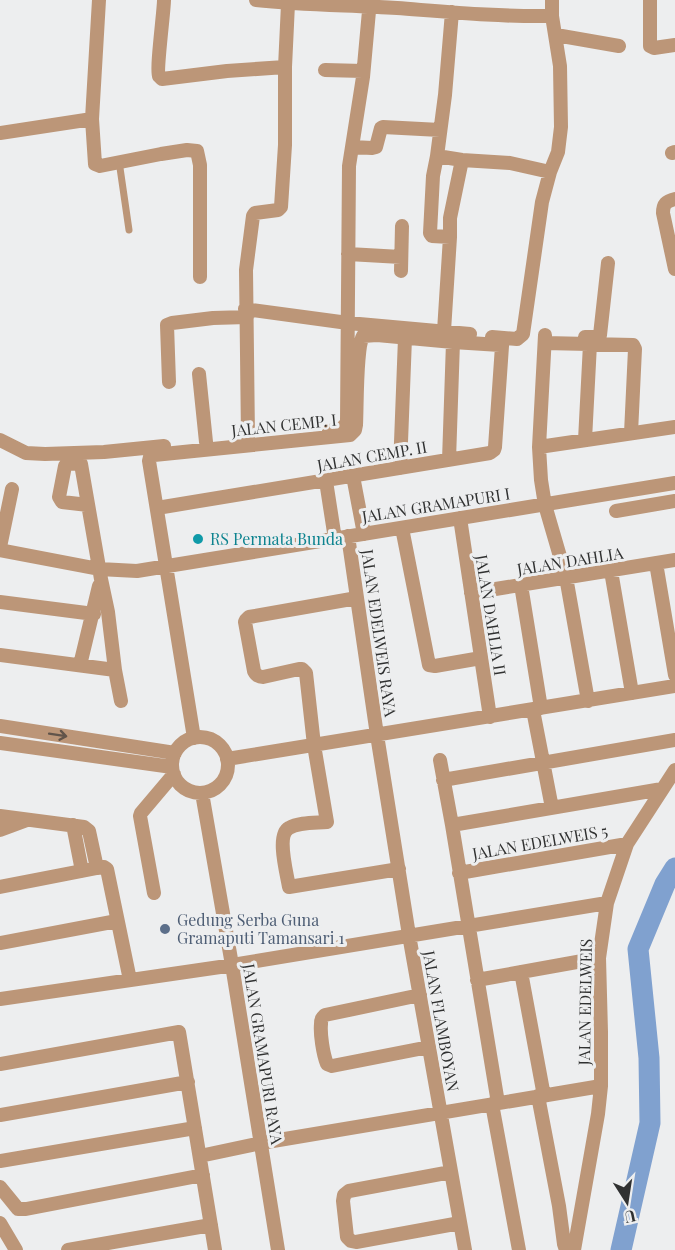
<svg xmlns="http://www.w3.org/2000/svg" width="675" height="1250" viewBox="0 0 675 1250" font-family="'Playfair Display',serif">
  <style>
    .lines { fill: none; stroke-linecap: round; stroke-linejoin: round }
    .river { stroke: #80a1cf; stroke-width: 21 }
    .lane { stroke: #bc9678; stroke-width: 7 }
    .street { stroke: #bc9678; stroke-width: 14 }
    .oneway { stroke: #61544a }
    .culture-dot { fill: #0f9aa8; stroke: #edeeef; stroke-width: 2 }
    .service-dot { fill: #5c6f8a; stroke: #edeeef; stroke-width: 2 }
    .labels { text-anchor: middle; stroke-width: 6; stroke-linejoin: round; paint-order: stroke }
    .street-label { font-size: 16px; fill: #303131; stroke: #edeeef }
    .culture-label { font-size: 16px; fill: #0d838f; stroke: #edeeef; text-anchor: start }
    .service-label { font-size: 16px; fill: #4e5e75; stroke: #edeeef; text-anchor: start }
  </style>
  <rect width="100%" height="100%" fill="#edeeef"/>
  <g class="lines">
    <path class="river" d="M621,1250L650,1123L649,1058L638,949L665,884L675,868"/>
    <path class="lane" d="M119,161L129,230"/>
    <path class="street" d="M99,0L92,119L95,164L100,166L161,154L187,150L197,151L200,165V277
      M164,0C164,11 156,70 159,76C160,77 161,78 162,79L227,71L285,67
      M256,0C303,5 350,5 397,8C449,12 500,17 552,16
      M650,0V46L654,48L675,45
      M452,12L445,95L437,156L462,160L510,163L550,172
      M556,35L619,46
      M325,70L363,71
      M0,133L92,119
      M352,147L372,148L376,147L381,128L383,127L440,130
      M672,153L675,152
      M437,156L433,176L430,233L432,236L450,237L444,331
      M675,199C666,201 663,204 663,213L675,269
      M450,237V218L462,160
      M348,254L401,257
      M401,271L402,226
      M245,309L348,323L470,334
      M545,335L539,447L541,480L545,505L566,577L588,701
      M492,337L517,339L523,334L542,202L550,172L558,152L561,127L560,66L552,16V0
      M585,337H595L600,335L608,263
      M545,343L633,345L635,349L631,433
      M199,374L206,442
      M169,382L167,325L172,323L213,318L247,317
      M329,431C337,430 343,430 347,422L349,166L363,77L370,0
      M248,438L246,270L253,216L255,213L278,210L281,207L285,145V67L288,4
      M0,440L26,453L45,454L104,452L164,446
      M585,440L590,344
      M539,447L675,427
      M449,460L453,342
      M400,468L405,338
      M353,476L364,534
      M326,481L335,539
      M88,505L62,502L59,497L65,466L67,464L77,463L81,464L101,579L108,612L115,670L121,701
      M157,508L490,453L494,450L495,447L502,346L500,345L453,342L377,335L363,336C356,348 357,407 356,425L355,430L350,435L154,455L150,457L149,461L194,738
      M616,511L675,501
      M460,518L490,717
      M402,528L429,665L435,666L481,658
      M348,536L377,735L409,935L465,1250
      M0,547L12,489
      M0,550L99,569L137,571L675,483
      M656,563L675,675
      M611,571L632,693
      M521,585L541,708
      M471,593L675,560
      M357,598L249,617L246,620L245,622L254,671C256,675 258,677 263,677L299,669H302L306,673L314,745L327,822C315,823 299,822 289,828C276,835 287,874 289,887L399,869
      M0,602L94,614
      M0,655L115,670
      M80,665L99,586
      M533,710L552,808
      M0,726L175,753
      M172 765a28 28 0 1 1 56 0a28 28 0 1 1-56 0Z
      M0,743L172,767
      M227,759L675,686
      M440,760L452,825L498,1103
      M443,780L675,740
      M202,793L232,965L278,1250
      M0,816L84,827L89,831L97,868
      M73,825L82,871
      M452,825L662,789
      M0,830L27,820
      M459,873L627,844
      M0,887L97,868L104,867L107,869L130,980
      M154,893L140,816L141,813L174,774
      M0,943L117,921
      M521,972L544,1096
      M477,980L599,958
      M420,995L325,1015C322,1018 321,1019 321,1024C320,1034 323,1054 327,1064L332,1066L429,1047
      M0,999L220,967L607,903
      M0,1064L179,1032L215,1250
      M538,1096L559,1206L564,1244L566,1250
      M492,1104L519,1250
      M0,1115L188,1082
      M200,1156L261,1143L601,1086
      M0,1161L195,1128
      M451,1172L349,1191L344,1195L343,1201L347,1237L351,1241L356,1242L460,1223
      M0,1187L18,1209H26L203,1175
      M0,1223L16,1250
      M68,1250L211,1225
      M574,1250L598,1114L601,1086V1032L599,958L607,903L627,844L675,770"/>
  </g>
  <defs><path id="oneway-shaft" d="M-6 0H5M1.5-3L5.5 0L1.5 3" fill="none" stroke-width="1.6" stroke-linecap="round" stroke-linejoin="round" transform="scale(1.5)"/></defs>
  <use class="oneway" href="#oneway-shaft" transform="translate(58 735) rotate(9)"/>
  <circle class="culture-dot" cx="198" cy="539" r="6"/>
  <circle class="service-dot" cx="165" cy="929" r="6"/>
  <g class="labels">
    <g class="street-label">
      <text transform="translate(284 425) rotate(-6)" y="6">JALAN CEMP. I</text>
      <text transform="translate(372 456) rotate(-10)" y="6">JALAN CEMP. II</text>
      <text transform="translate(436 505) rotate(-9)" y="6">JALAN GRAMAPURI I</text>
      <text transform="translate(570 561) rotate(-9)" y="6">JALAN DAHLIA</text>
      <text transform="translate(491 615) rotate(81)" y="6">JALAN DAHLIA II</text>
      <text transform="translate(379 633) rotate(82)" y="6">JALAN EDELWEIS RAYA</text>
      <text transform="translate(540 842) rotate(-10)" y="6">JALAN EDELWEIS 5</text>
      <text transform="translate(585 1002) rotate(-89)" y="6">JALAN EDELWEIS</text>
      <text transform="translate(441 1021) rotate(80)" y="6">JALAN FLAMBOYAN</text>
      <text transform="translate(263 1054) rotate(81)" y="6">JALAN GRAMAPURI RAYA</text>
    </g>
    <g class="culture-label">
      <text x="210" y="545">RS Permata Bunda</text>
    </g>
    <g class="service-label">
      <text x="177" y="926">Gedung Serba Guna<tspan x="177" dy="18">Gramaputi Tamansari 1</tspan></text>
    </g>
  </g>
  <g transform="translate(627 1202) rotate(168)" stroke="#edeeef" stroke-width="4.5" paint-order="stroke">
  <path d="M0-4.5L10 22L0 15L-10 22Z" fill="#303131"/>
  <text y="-9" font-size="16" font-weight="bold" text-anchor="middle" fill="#303131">U</text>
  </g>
</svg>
